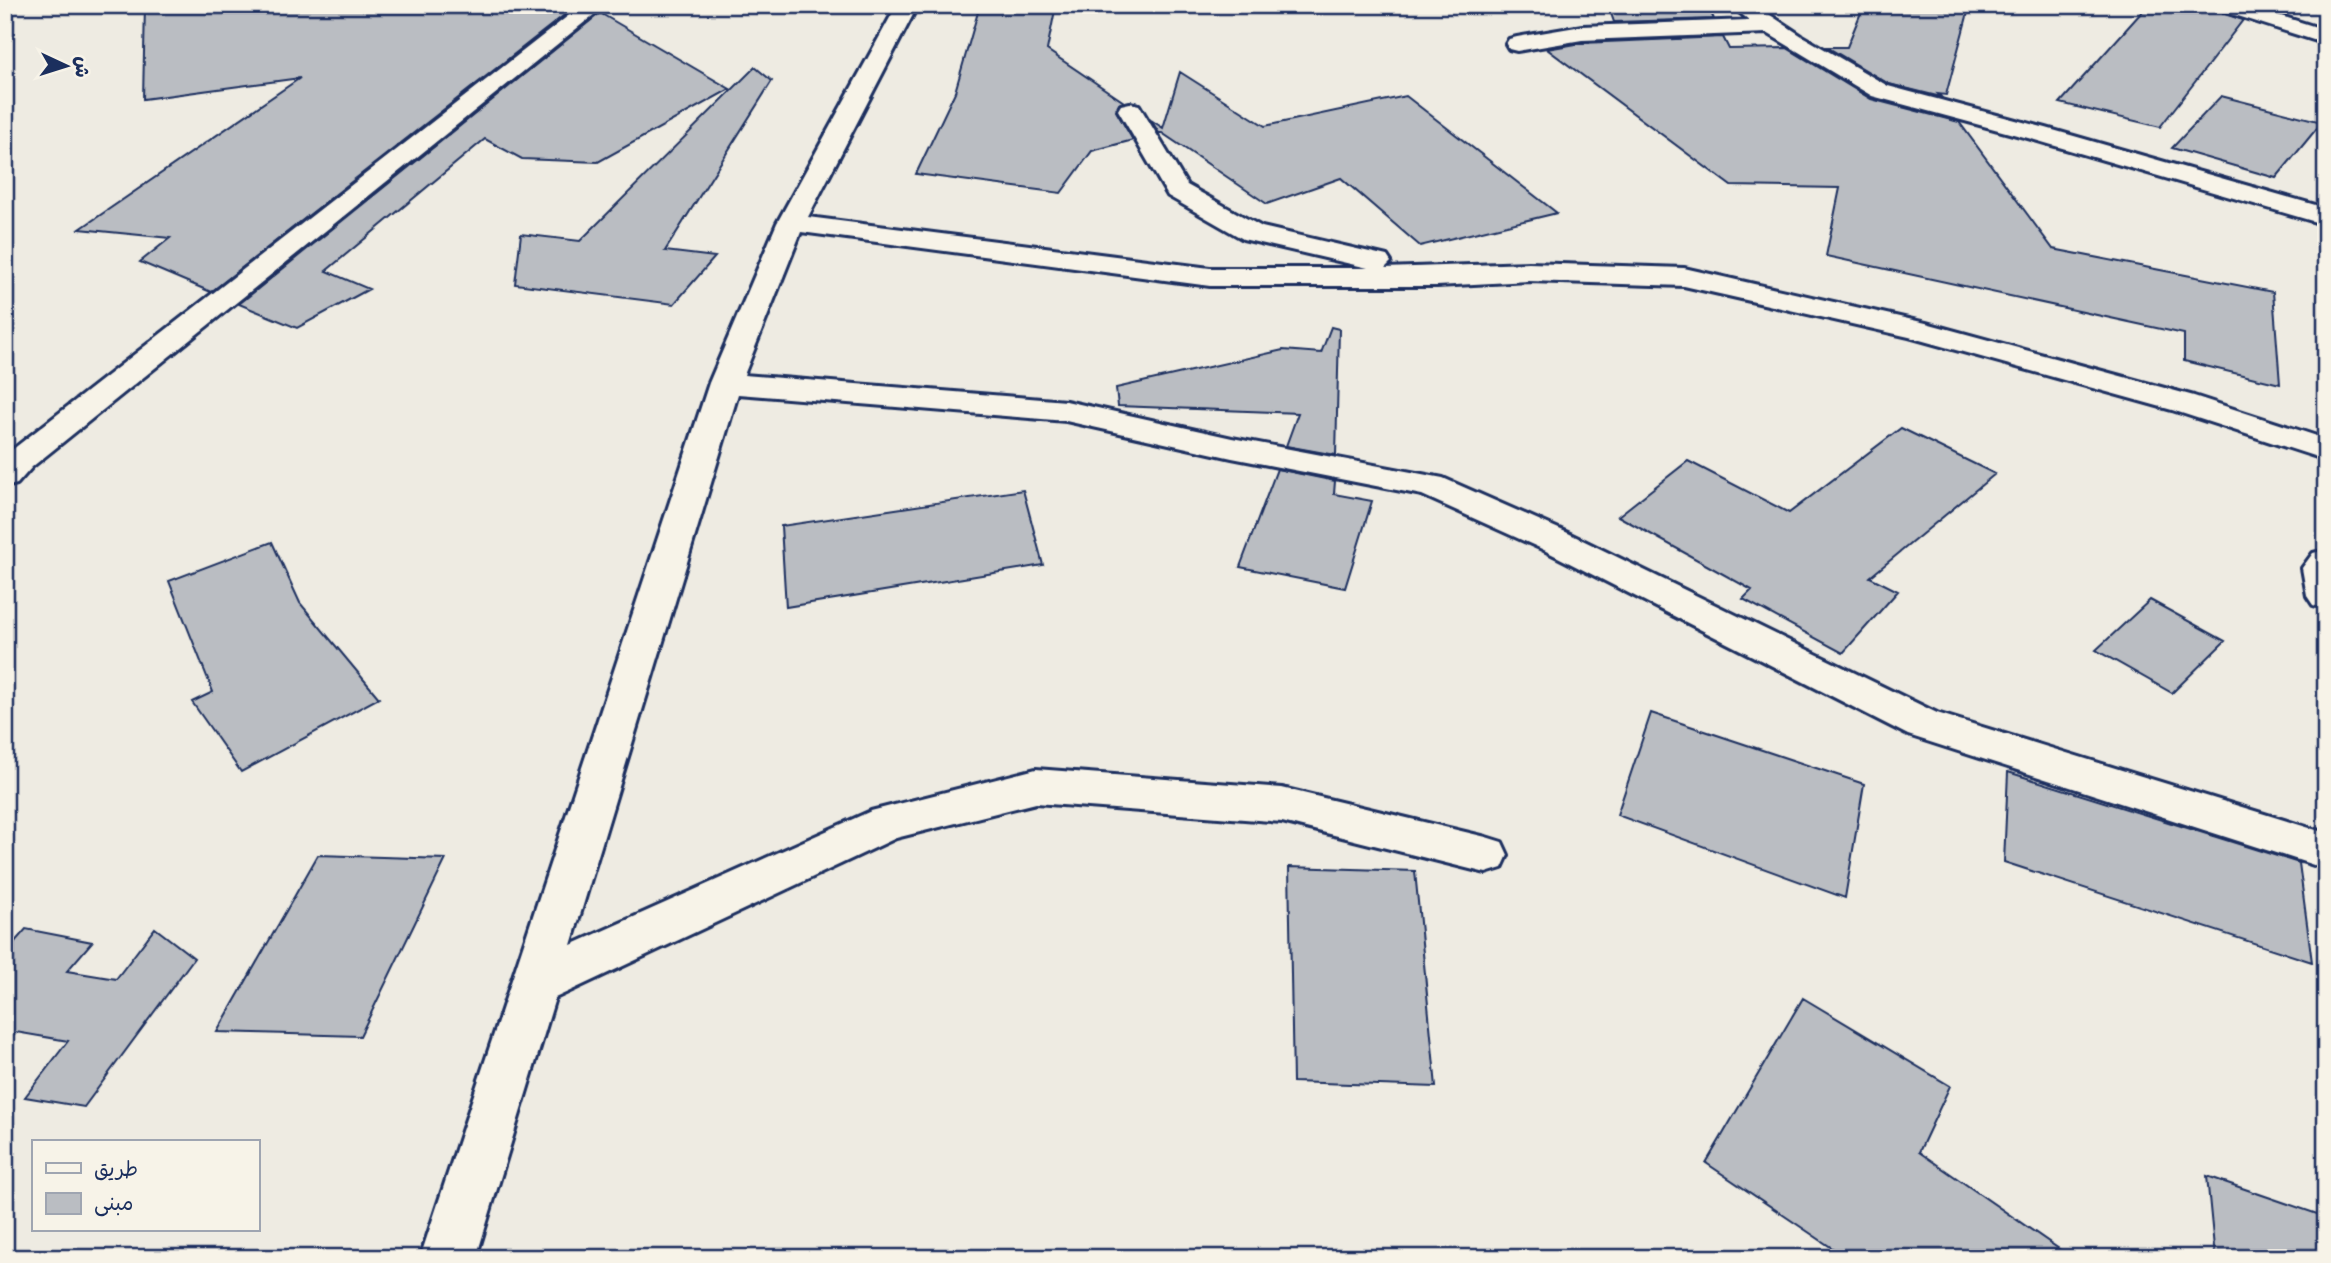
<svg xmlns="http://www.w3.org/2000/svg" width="2331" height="1263" viewBox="0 0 2331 1263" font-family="'Indie Flower','Playpen Sans Arabic',sans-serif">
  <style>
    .building { fill: #babdc2; stroke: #1b2f5e; stroke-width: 2 }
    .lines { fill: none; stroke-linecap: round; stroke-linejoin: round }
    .minor-casing { stroke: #1b2f5e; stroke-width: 6 }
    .secondary-casing { stroke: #1b2f5e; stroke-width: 6 }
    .minor { fill: #f7f3e8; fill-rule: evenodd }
    .secondary { fill: #f7f3e8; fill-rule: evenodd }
  </style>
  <rect width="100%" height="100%" fill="#eeebe2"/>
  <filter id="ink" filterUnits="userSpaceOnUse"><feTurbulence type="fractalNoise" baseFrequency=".0143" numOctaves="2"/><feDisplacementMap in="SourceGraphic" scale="14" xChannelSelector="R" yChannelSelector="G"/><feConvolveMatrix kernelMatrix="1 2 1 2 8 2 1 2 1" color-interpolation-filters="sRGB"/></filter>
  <g filter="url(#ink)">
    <path class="building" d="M145,5H577L211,292L140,262L170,238L80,229L300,78L143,99Z
      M980,5H1056L1047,50L1124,102L1119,104L1116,111L1133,140L1092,151L1061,193L916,174L955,92Z
      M1608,5H1707L1714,19L1614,22Z
      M1864,5H1970L1946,95L1938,94L1941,97L1889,84L1827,47H1847Z
      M2148,5H2211L2215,11L2243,20L2160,127L2060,103Z
      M600,13L730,89L598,162L522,159L485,139L326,271L369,289L297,328L239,304Z
      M1723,37L1729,49L1787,48L1871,99L1959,122L2053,249L2273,292L2280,384L2184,361V334L1826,256L1840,188L1731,186L1547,49L1582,43Z
      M755,67L772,81L665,251L715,257L674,304L515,284L521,234L580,241Z
      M1180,72L1265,126L1406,96L1557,213L1420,246L1341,178L1267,204L1162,133H1159L1151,120L1163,128Z
      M2221,96L2322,122L2276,178L2172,148Z
      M1331,327L1339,329L1336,455L1286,446L1298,413L1118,406L1116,388L1283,350L1321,353Z
      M1901,428L1995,474L1870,577L1898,591L1843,653L1743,599L1752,590L1618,516L1688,461L1789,513Z
      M1277,469L1335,481L1334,494L1372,501L1345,588L1240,567Z
      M1023,490L1043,565L786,607L781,526Z
      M272,542L300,603L379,698L241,772L192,702L213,692L169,581Z
      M2150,600L2225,641L2172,693L2096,650Z
      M1651,713L1864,784L1845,898L1617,815Z
      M2008,772L2299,863L2312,962L2004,862Z
      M318,855L446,859L360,1036L217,1032Z
      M1289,867L1415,871L1436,1087L1293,1082Z
      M155,928L194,958L84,1107L25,1097L68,1041L16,1032L5,1044V953L26,929L92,942L67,971L116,979Z
      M1803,998L1950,1086L1919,1152L2072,1258H1847L1706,1163Z
      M2207,1176L2326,1217V1258H2215Z"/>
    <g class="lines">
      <g class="minor-casing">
        <path id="minor" d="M582,5H606L32,467L17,484L5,487V456L8,453Z
          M897,5H918L808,217L1210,268H1368L1243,239L1168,196L1118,110L1121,105L1130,103L1139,105L1187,185L1262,227L1387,256L1391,262L1385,268L1529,263L1684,268L1926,323L2194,396L2326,439V460L2172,410L1909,337L1684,286L1529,281L1437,286H1210L801,232L744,375L1066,401L1232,438L1443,478L1568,533L1937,713L2326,833V869L1908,735L1542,549L1422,495L1232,458L1066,421L738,394L571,945L871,811L1036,769L1282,788L1486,837L1502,842L1508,855L1502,868L1486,873L1282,822L1036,803L896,838L555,998L476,1258H420L709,383L777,223Z
          M1730,5H1755L1802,36L1888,86L2046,128L2326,208V225L2028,138L1872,96L1767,33L1582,40L1517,51L1509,49L1506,44L1509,39L1517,37L1582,26L1749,20Z
          M2326,550V609L2313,605L2307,596L2302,568L2313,553Z"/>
      </g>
      <g class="secondary-casing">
        <path id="secondary" d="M2213,5H2246L2326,30V44L2216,9Z"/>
      </g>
      <use href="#minor" class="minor"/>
      <use href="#secondary" class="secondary"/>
    </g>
  </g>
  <rect width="2331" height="1263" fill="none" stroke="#f7f3e8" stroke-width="28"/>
  <rect x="14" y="14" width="2303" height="1235" fill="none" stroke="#1b2f5e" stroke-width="2.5" filter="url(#ink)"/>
  <rect x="32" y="1140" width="228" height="91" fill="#f7f3e8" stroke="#9fa5b1" stroke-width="2"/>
  <rect x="46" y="1163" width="35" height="10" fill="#f7f3e8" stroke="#9fa5b1" stroke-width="2"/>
  <text x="94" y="1176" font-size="21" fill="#1b2f5e">طريق</text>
  <rect x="46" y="1193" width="35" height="21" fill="#babdc2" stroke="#9fa5b1" stroke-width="2"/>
  <text x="94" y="1210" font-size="21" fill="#1b2f5e">مبنى</text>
  <g transform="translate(66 66) rotate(94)" stroke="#f7f3e8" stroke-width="5" paint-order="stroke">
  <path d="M0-5L12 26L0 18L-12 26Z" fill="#1b2f5e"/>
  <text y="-10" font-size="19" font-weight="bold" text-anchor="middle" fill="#1b2f5e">ش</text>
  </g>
</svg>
